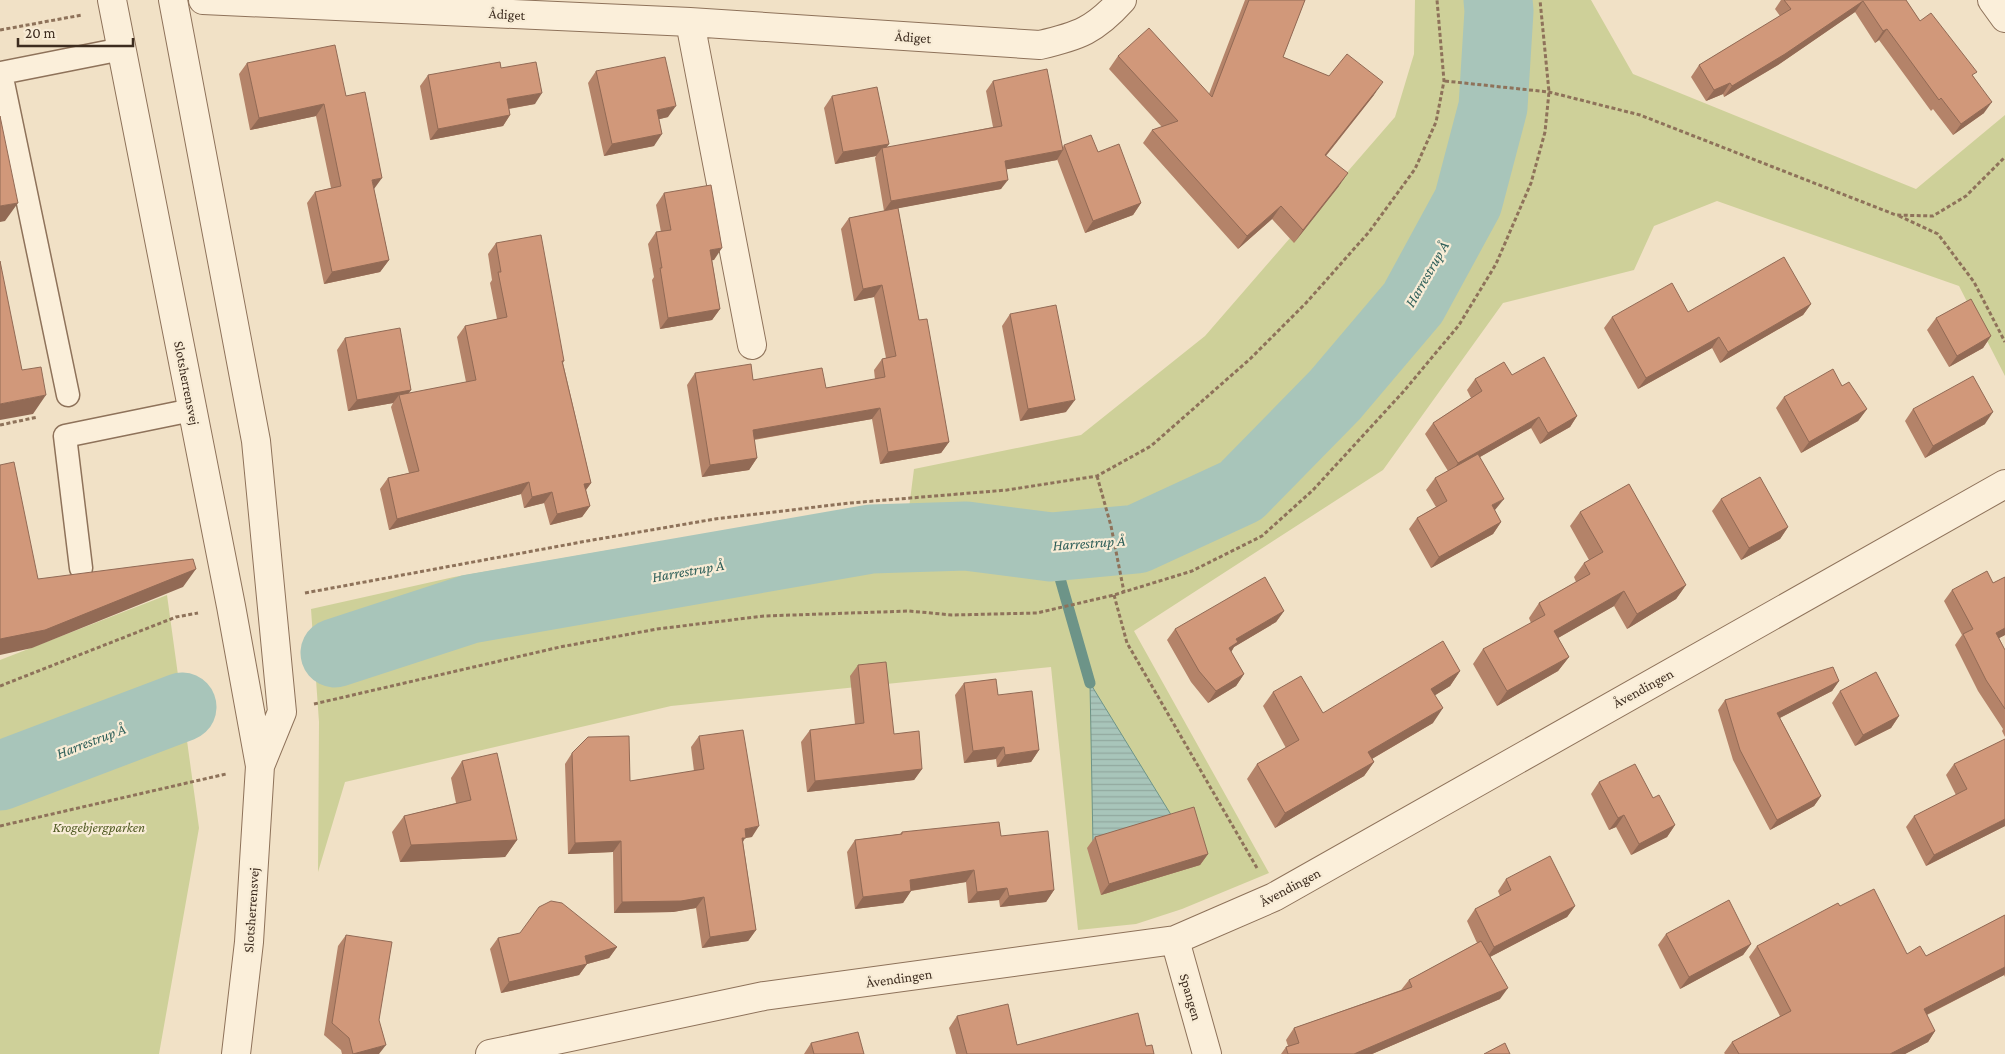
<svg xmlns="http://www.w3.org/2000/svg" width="2005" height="1054" viewBox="0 0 2005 1054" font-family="'Crimson Pro',serif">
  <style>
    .green { fill: #ced099 }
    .water { fill: url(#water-rules); stroke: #6d9488 }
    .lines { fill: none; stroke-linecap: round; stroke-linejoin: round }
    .stream { stroke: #6d9488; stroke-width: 11 }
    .river { stroke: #a8c5ba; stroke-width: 69 }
    .service-casing { stroke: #8e725a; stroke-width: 25 }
    .minor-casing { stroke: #8e725a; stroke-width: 30 }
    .tertiary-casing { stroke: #8e725a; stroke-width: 30 }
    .path { stroke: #8e725a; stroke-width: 3; stroke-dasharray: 4 2.5; stroke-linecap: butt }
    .service { stroke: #fbefda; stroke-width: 22 }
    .minor { stroke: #fbefda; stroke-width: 28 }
    .tertiary { stroke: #fbefda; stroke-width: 28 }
    .wall { fill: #b48369 }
    .shaded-wall { fill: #926a55 }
    .building { fill: #d1987a; stroke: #926a55 }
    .labels { text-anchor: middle; stroke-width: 4.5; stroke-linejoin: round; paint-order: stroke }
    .street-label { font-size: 14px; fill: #3d2c1f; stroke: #f8ecd6 }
    .park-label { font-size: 14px; font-style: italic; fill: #515b24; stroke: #f8ecd6 }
    .water-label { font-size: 15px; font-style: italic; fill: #2d5e58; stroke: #f8ecd6 }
  </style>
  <defs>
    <pattern id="water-rules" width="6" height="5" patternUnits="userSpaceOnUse" patternTransform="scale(1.25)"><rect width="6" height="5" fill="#a8c5ba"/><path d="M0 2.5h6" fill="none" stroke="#92a99f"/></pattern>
  </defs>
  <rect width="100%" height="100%" fill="#f1e1c6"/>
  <path class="green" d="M1415,0H1591L1633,74L1916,189L2005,115V376L1959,286L1717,201L1654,226L1634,270L1503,303L1383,470L1134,631L1269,873L1182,909L1136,924L1078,930L1051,667L671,706L345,782L318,872L319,722L311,609L454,577L650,543L909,508L914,469L1081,435L1205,336L1395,117L1414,54Z
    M167,595L199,828L159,1054H0V660Z"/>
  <path class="water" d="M1090,683L1173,818L1093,845Z"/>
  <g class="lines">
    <path class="stream" d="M1051,547L1090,683"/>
    <path class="river" d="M335,653L470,609L871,539L966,536L1051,547L1137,539L1241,491L1335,395L1413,303L1468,202L1493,107L1499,11L1498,0
      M0,776L182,707"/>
    <g class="service-casing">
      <path id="service" d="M68,395L1,73L122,49
        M81,568L65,436L192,410"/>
    </g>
    <g class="minor-casing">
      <path id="minor" d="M203,0L690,22L1040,45C1079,36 1095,30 1122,0
        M1992,0L2005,18
        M690,22L752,345
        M1175,940L1207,1054
        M490,1054L764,996L1175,940L1274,897L2005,484"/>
    </g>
    <g class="tertiary-casing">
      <path id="tertiary" d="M112,0L231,606L260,766L249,942L236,1054
        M173,0L256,441L282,712L260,766"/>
    </g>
    <path class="path" d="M0,30L82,15
      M1445,81L1549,92L1640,115L1896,215L1933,216L1966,196L2005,157
      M1899,216L1938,234L1974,282L2005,342
      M0,425L38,417
      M1097,476L1111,526L1124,592
      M305,593L587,541L715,519L850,503L1007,490L1097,476L1151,446L1250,359L1306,303L1369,232L1415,169L1436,122L1444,81L1437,0
      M1114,595L1127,643L1257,868
      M0,686L176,617L198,613
      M314,704L560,647L657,629L764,616L909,611L952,615L1037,613L1114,595L1192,571L1262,536L1313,490L1404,391L1459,325L1496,264L1531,183L1545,132L1549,92L1540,0
      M0,826L226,774"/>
    <use href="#service" class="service"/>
    <use href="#minor" class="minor"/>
    <use href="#tertiary" class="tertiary"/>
  </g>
  <path class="wall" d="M1245,0H1305L1283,57L1374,95L1326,156L1339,186L1294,243L1272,219L1238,249L1143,143L1152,130L1162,127L1109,69L1118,56L1209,94Z
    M1781,0H1906L1920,21L1974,77L1984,113L1953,135L1933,109L1931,111L1879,40L1875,43L1855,12L1778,65L1724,97L1723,94L1706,101L1691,77L1699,65L1780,16L1775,9Z
    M247,63L346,96L374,189L389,260L380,272L324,284L307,203L315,192L331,188L316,116L250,130L239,74Z
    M501,68L535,104L509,109L510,115L503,126L430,140L420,86L428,75Z
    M596,71L668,117L659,119L654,146L604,156L588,83Z
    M993,81L1063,147L1064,145L1098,152L1141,203L1133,215L1085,233L1057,159V160L1007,169L1001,189L898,208L919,320L949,442L941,453L880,464L872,419L754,440L757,458L749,470L702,477L687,385L695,373L826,388L875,379L874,370L882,359L886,358L874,297L854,301L841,229L849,218L884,211L875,158L876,156L835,164L824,108L832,96L889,144L886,148L993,127L986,91Z
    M664,193L714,260H712L720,309L712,320L660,329L652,280L654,277L648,244L656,232H661L656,205Z
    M496,243L564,361L563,363L591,483L586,490L590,506L582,517L550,525L544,503L524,508L521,494L389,530L380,489L388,478L409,473L391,407L393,403L348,411L337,350L345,338L411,390L408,394L466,382L457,337L465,326L497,319L490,283L492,280L488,254Z
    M1811,304L1803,315L1720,363L1712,348L1638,389L1604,328L1612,317Z
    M1010,314L1066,412L1020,421L1002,326Z
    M1936,318L1991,336L1983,348L1949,367L1927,330Z
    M1512,375L1577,416L1570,427L1540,444L1531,428L1480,457L1495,511L1501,522L1493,534L1431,568L1409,529L1417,518L1436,507L1426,490L1435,478L1448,471L1425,434L1433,423L1471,398L1467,390L1475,379Z
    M1842,386L1867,409L1858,421L1801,453L1776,408L1784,397Z
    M1913,409L1985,424L1925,458L1905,421Z
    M1721,499L1788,527L1780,539L1741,560L1712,511Z
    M1580,512L1686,585L1676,599L1627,629L1614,606L1558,638L1569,657L1558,671L1497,706L1473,664L1483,649L1531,623L1529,618L1539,603L1576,582L1574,577L1584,563L1589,560L1570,526Z
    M2005,577V635L1999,638L2005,650V737L2002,731L2003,729L1978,691L1955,645L1962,635L1944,601L1952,590L1993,583Z
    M1284,611L1276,622L1234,647L1231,652L1244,674L1236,686L1208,703L1191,682L1167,640L1175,629Z
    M858,665L894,734L922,769L914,780L807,792L801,742L810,730L855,724L850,676Z
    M1460,671L1450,686L1435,695L1433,723L1372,759L1374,762L1364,776L1275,828L1247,779L1257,764L1286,748L1263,706L1273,692L1323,713Z
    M1839,681L1832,691L1780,718L1821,796L1814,806L1770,830L1733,760L1718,710L1725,700Z
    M964,683L998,695L1039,750L1031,762L997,767L996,759L964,763L955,695Z
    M1840,691L1899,716L1891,728L1855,746L1832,703Z
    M699,736L752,837L745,838L743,842L756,930L748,941L702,948L696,908L673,912L614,913L613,852L568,854L565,764L572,753L630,781L694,771L691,747Z
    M2005,739V826L1926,866L1906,827L1914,816L1956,795L1946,775L1954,764Z
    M462,761L517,840L505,857L400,862L392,832L404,816L456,803L451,778Z
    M1599,782L1653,798L1675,825L1667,837L1631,855L1616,827L1609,830L1591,794Z
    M902,832L1001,836L1054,890L1046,902L1000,907L999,900L968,903L966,882L911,891L903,903L855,909L847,852L855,840L900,834Z
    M1095,837L1208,854L1200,865L1101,895L1087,848Z
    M1506,879L1575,906L1567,917L1490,957L1500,999L1372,1054H1281L1286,1047L1288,1046L1286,1040L1294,1028L1401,990L1409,980L1477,943L1467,921L1475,909L1500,896L1498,891Z
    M1840,906L1907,954L1926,956L2005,915V977L2004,975L1927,1015L1935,1031L1928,1042L1905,1054H1725L1724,1053L1732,1042L1780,1016L1749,957L1757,946Z
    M1666,934L1751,944L1743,955L1680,989L1658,945Z
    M346,935L379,1054H342L341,1050L324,1035L338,946Z
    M498,938L617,947L609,958L587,964L579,975L501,993L490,949Z
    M957,1016L1017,1045L1146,1046L1154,1054H956L949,1028Z
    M811,1043L864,1054H804Z"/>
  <path class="shaded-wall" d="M1863,1L1855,12L1778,65L1724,97L1732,86Z
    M1887,29L1879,40L1875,43L1883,31Z
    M1383,82L1374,95L1316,168L1325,155Z
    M1730,83L1723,94L1706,101L1714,90Z
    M542,93L535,104L500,110L507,99Z
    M1992,102L1984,113L1953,135L1961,124Z
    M324,104L316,116L250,130L259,118Z
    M676,106L668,117L648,122L657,110Z
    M510,115L503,126L430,140L438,129Z
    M662,134L654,146L604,156L612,144Z
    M889,144L882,153V148L876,156L835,164L843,152Z
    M1063,150L1057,160L998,171L1005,161Z
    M1348,173L1339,186L1294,243L1303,230Z
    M382,178L374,189L372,180Z
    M1008,180L1001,189L884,211L891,201Z
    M18,203L5,221L0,222V206Z
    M1141,203L1133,215L1085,233L1093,221Z
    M1281,206L1272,219L1238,249L1247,236Z
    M722,248L714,260L702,262L710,250Z
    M389,260L380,272L324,284L332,272Z
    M882,285L874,297L854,301L863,289Z
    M1811,304L1803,315L1720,363L1728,352Z
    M720,309L712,320L660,329L668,318Z
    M1991,336L1983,348L1949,367L1957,356Z
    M1719,337L1712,348L1638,389L1646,378Z
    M411,390L403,401L399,395L393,403L348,411L357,400Z
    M46,395L33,414L0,420V404Z
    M1075,400L1066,412L1020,421L1028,409Z
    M880,408L872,419L744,441L753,430Z
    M1867,409L1858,421L1801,453L1809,442Z
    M1993,412L1985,424L1925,458L1933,446Z
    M1577,416L1570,427L1540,444L1548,433Z
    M1539,417L1531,428L1450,474L1458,463Z
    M949,442L941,453L880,464L888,452Z
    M757,458L749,470L702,477L710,465Z
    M529,482L521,494L389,530L397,519Z
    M591,483L583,494L584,484Z
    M552,492L544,503L524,508L532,497Z
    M1504,499L1495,510L1484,517L1492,505Z
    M590,506L582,517L550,525L557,514Z
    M1501,522L1493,534L1431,568L1439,557Z
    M1788,527L1780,539L1741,560L1749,548Z
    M196,569L183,587L32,648L0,655V639Z
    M1686,585L1676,599L1627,629L1637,614Z
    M1624,591L1614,606L1544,646L1554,631Z
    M1284,611L1276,622L1234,647L1230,654L1229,648L1236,639Z
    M2005,628V635L1988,644L1996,633Z
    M1569,657L1558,671L1497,706L1507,691Z
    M1460,671L1450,686L1421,704L1431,689Z
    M1244,674L1236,686L1208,703L1216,691Z
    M1839,681L1832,691L1770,723L1777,713Z
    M1443,708L1433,723L1358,767L1368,752Z
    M1899,716L1891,728L1855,746L1863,735Z
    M1004,747L996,759L964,763L973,751Z
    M1039,750L1031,762L997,767L1005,755Z
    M1374,762L1364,776L1275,828L1285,813Z
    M922,769L914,780L807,792L815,781Z
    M1821,796L1814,806L1770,830L1777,820Z
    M1624,815L1616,827L1609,830L1618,818Z
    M2005,819V826L1926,866L1934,855Z
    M1675,825L1667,837L1631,855L1639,844Z
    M759,826L752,837L745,838L738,849L745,829Z
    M517,840L505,857L400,862L411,845Z
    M621,841L613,852L568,854L575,843Z
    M1208,854L1200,865L1101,895L1109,884Z
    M974,870L966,882L902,892L910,880Z
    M1007,888L999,900L968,903L977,892Z
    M1054,890L1046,902L1000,907L1009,896Z
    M911,891L903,903L855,909L863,897Z
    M704,897L696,908L673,912L614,913L622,902Z
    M1575,906L1567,917L1486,959L1494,947Z
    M756,930L748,941L702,948L710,937Z
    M1751,944L1743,955L1680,989L1689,977Z
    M617,947L609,958L587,964L579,975L501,993L509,982L585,956Z
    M2005,967V973L2004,975L1916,1020L1924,1009Z
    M1508,988L1500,999L1372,1054H1354Z
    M1935,1031L1928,1042L1905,1054H1890Z
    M386,1045L379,1054H353Z"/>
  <path class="building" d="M1249,0H1305L1283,57L1329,76L1347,54L1383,82L1325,155L1348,173L1303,230L1281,206L1247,236L1152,130L1178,121L1118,56L1149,28L1212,97Z
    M1784,0H1906L1920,21L1931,13L1977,72L1972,75L1992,102L1961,124L1941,98L1939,100L1887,29L1883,31L1863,1L1785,54L1732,86L1730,83L1714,90L1699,65L1791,9Z
    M335,45L346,96L365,92L382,178L372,180L389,260L332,272L315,192L341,186L324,104L259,118L247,63Z
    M665,57L676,106L657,110L662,134L612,144L596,71Z
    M500,62L501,68L536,62L542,93L507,99L510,115L438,129L428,75Z
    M1047,69L1063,150L1005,161L1008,180L891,201L882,148L1002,126L993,81Z
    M877,87L889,144L843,152L832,96Z
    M0,116L18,203L0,206Z
    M1091,135L1098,152L1119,144L1141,203L1093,221L1064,145Z
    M711,185L722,248L710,250L720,309L668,318L660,268H662L656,232L671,230L664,193Z
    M898,208L919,320L927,319L949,442L888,452L880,408L753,430L757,458L710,465L695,373L751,364L753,380L822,368L826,388L885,377L882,359L896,356L882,285L863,289L849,218Z
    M541,235L564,361H562L591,483L584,484L590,506L557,514L552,492L532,497L529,482L397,519L388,478L419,471L399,395L476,380L465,326L507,317L498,272H501L496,243Z
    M1784,257L1811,304L1728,352L1719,337L1646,378L1612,317L1672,283L1688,312Z
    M0,261L22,370L41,367L46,395L0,404Z
    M1971,299L1991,336L1957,356L1936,318Z
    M1056,305L1075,400L1028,409L1010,314Z
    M400,328L411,390L357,400L345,338Z
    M1544,357L1577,416L1548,433L1539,417L1458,463L1433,423L1482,391L1475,379L1504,362L1512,375Z
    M1833,369L1842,386L1849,382L1867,409L1809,442L1784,397Z
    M1973,376L1993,412L1933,446L1913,409Z
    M1478,454L1504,499L1492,505L1501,522L1439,557L1417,518L1447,501L1435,478Z
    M14,462L38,579L193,559L196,569L45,630L0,639V465Z
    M1760,477L1788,527L1749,548L1721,499Z
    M1629,484L1686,585L1637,614L1624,591L1554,631L1569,657L1507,691L1483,649L1545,615L1539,603L1590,574L1584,563L1603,552L1580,512Z
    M1987,571L1993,583L2005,577V628L1996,633L2005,650V709L1986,680L1963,634L1973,629L1952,590Z
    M1265,577L1284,611L1236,639L1238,642L1229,648L1244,674L1216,691L1199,671L1175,629Z
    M1443,641L1460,671L1431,689L1443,708L1368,752L1374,762L1285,813L1257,764L1299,740L1273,692L1301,676L1323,713Z
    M886,662L894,734L919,731L922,769L815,781L810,730L864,723L858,665Z
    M1833,667L1839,681L1777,713L1821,796L1777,820L1740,750L1725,700Z
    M1876,672L1899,716L1863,735L1840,691Z
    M996,679L998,695L1032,691L1039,750L1005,755L1004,747L973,751L964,683Z
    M743,730L759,826L745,829L746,838H742L756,930L710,937L704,897L681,901L622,902L621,841L575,843L572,753L588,737L629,736L630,781L704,769L699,736Z
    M2005,739V819L1934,855L1914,816L1967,789L1954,764Z
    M497,753L517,840L411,845L404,816L471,800L462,761Z
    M1635,764L1653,798L1659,795L1675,825L1639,844L1624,815L1618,818L1599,782Z
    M1194,807L1208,854L1109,884L1095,837Z
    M999,822L1001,836L1048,831L1054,890L1009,896L1007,888L977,892L974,870L910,880L911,891L863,897L855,840L902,834V832Z
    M1550,856L1575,906L1494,947L1475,909L1511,890L1506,879Z
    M1874,889L1907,954L1920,946L1926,956L2005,915V967L1924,1009L1935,1031L1890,1054H1739L1732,1042L1791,1011L1757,946L1838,903L1840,906Z
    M1729,900L1751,944L1689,977L1666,934Z
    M551,901L562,903L617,947L585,956L587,964L509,982L498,938L520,933L539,907Z
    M346,935L392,942L379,1020L386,1045L353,1054L349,1038L332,1023Z
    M1481,941L1508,988L1354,1054H1288L1286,1047L1299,1043L1294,1028L1412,987L1409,980Z
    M1008,1004L1017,1045L1138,1013L1146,1046L1152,1045L1154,1054H967L957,1016Z
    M858,1032L864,1054H814L811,1043Z
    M1505,1043L1510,1054H1484Z"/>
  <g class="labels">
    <g class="street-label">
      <text transform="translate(507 14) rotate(3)" y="5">Ådiget</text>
      <text transform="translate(913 37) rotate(4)" y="5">Ådiget</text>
      <text transform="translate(187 383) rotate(79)" y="5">Slotsherrensvej</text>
      <text transform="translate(1643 688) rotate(-29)" y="5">Åvendingen</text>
      <text transform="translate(1290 887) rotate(-28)" y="5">Åvendingen</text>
      <text transform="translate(251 910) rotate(-86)" y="5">Slotsherrensvej</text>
      <text transform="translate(899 978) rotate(-8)" y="5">Åvendingen</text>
      <text transform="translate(1191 997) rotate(74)" y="5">Spangen</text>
    </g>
    <g class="park-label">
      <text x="99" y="832">Krogebjergparken</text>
    </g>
    <g class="water-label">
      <text transform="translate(1427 274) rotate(-60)" y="5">Harrestrup Å</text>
      <text transform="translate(1089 543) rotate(-4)" y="5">Harrestrup Å</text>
      <text transform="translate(688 571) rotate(-10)" y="5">Harrestrup Å</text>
      <text transform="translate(91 741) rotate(-21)" y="5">Harrestrup Å</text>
    </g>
  </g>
  <path d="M18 38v8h115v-8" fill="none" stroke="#3d2c1f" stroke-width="2.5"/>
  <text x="25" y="38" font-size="15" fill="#3d2c1f" stroke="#f8ecd6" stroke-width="4" paint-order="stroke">20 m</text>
</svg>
